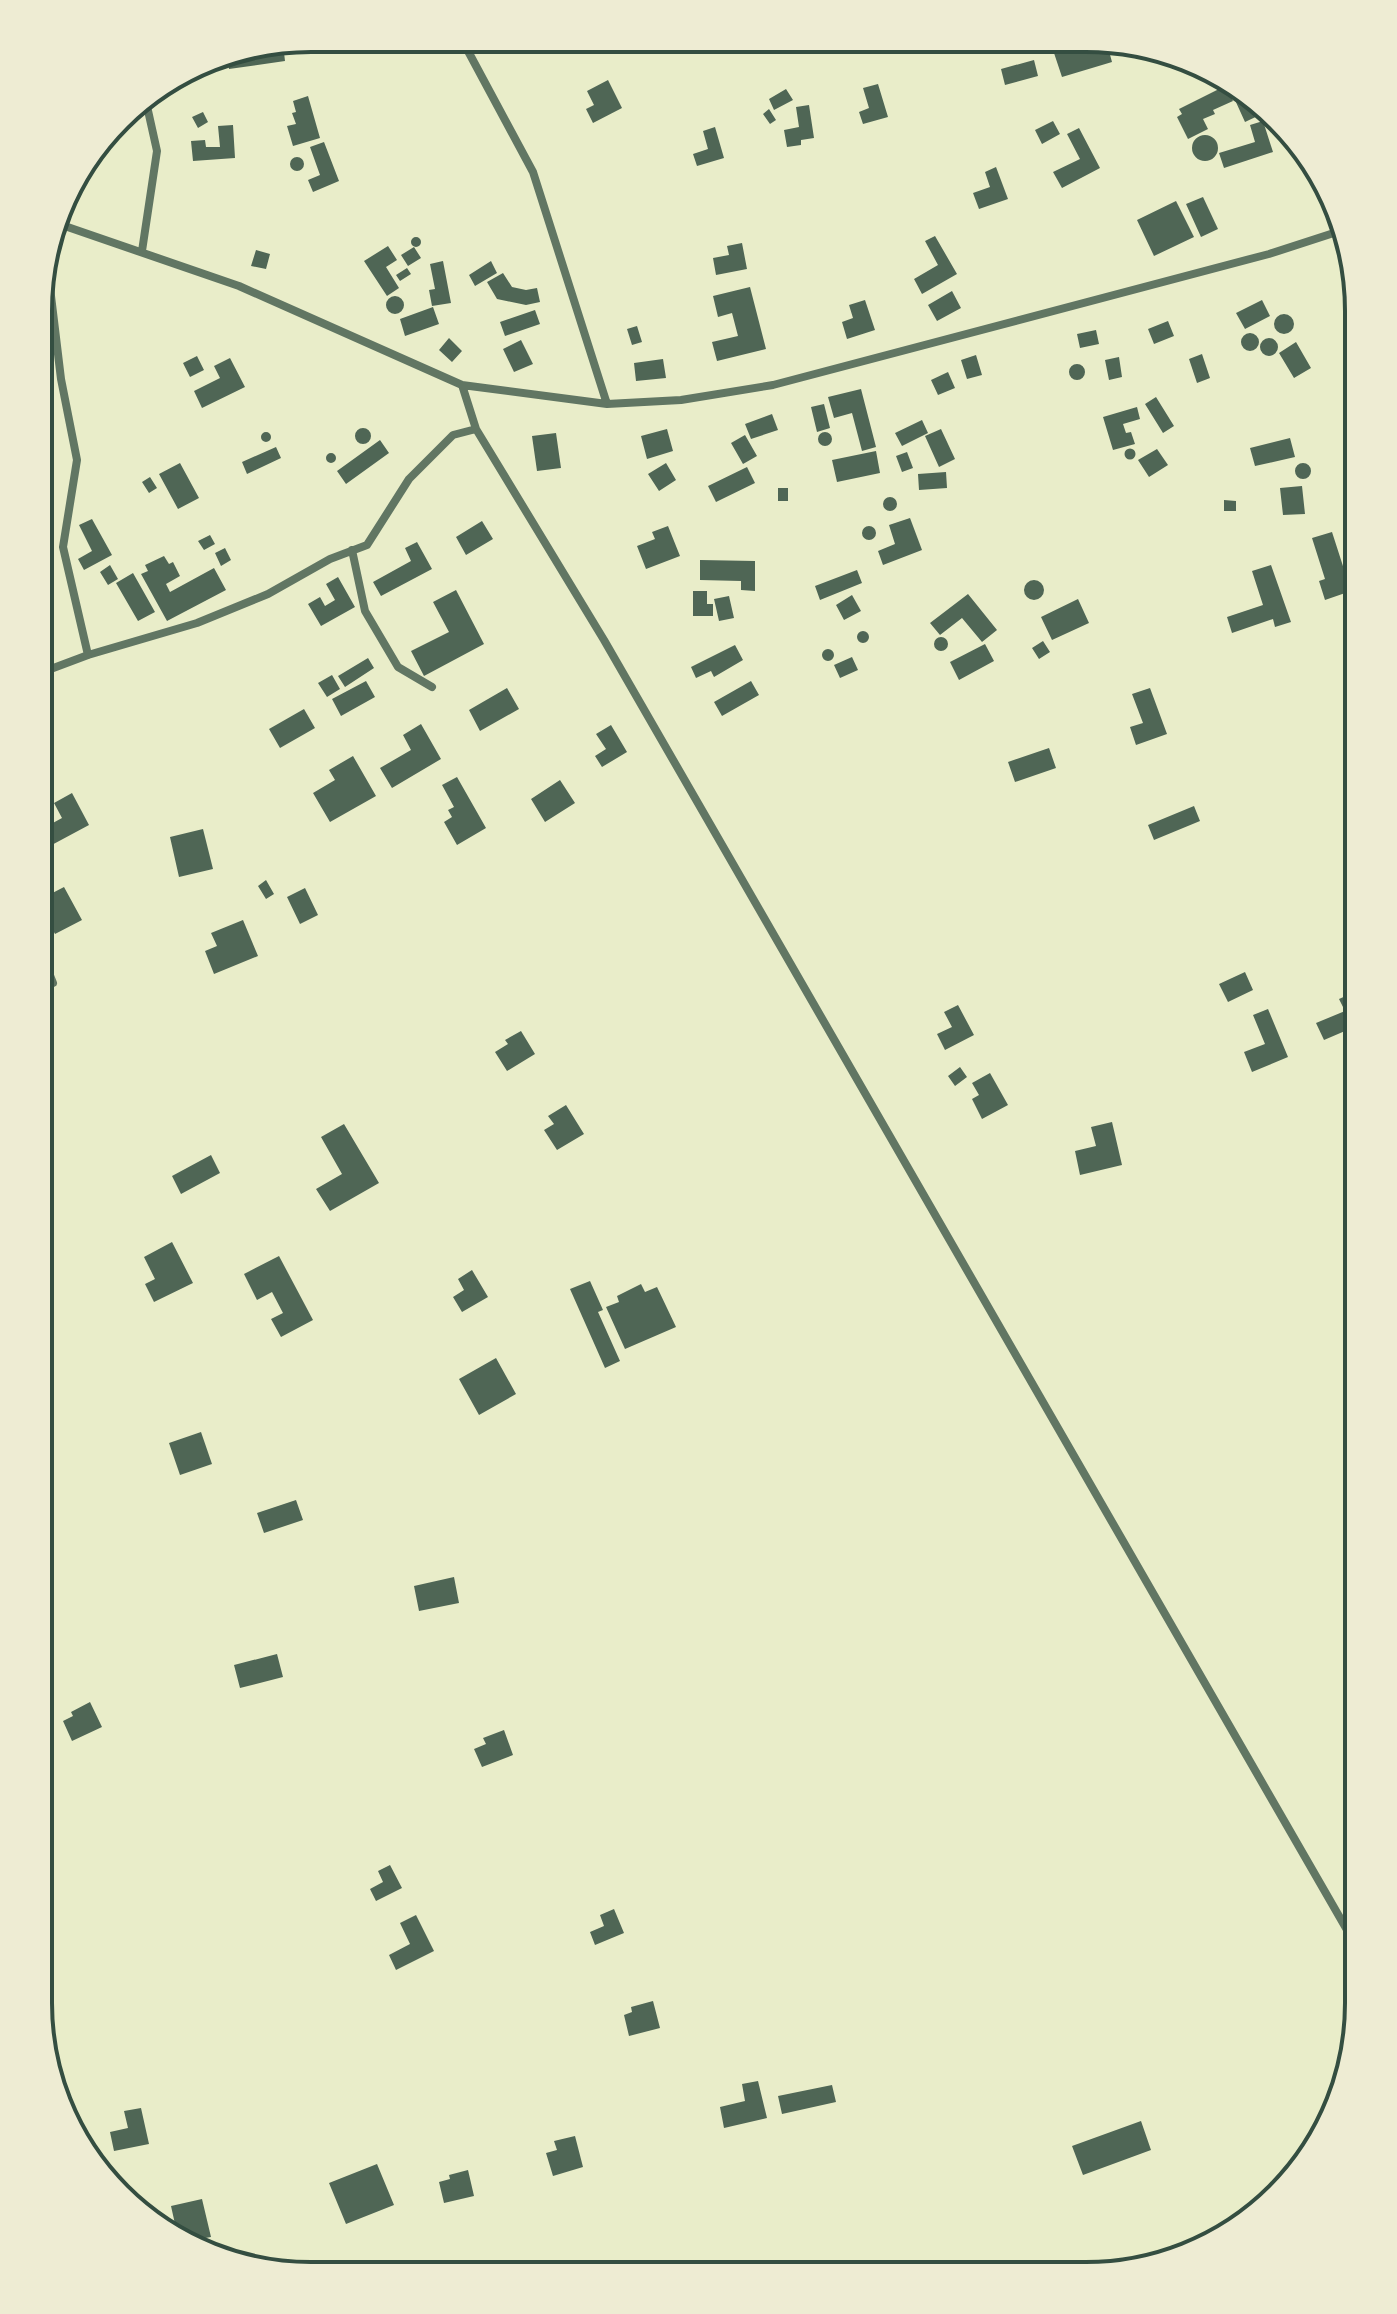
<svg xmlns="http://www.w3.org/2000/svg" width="1397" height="2314" viewBox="0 0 1397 2314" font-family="Georgia,serif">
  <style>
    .building { fill: #4f6655 }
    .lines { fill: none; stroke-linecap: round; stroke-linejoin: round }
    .minor { stroke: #617663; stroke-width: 8 }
    .rim { fill: none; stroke: #344e41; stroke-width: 4 }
  </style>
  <rect width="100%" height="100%" fill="#e9edc9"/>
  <path class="building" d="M1106,40L1112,62L1062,77L1052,47L1070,42L1072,50Z
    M283,44L285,61L229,69L227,55Z
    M1034,60L1038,76L1005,85L1001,69Z
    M608,80L622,108L593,123L586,109L594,105L587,91Z
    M878,84L888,117L863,124L859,112L869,108L863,88Z
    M1225,86L1233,101L1213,110L1215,114L1203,119L1208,129L1188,139L1177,117L1182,114L1179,109Z
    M1234,87L1253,95L1264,113L1245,122L1235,100L1239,98Z
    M786,89L793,100L774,110L769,99Z
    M308,96L320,138L293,146L287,126L296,124L292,113L296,112L293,101Z
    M809,105L814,138L801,140V145L787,147L784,130L799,127L796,107Z
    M769,109L776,120L770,124L763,114Z
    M203,112L208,122L198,128L192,117Z
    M1053,121L1060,134L1042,144L1035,130Z
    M1263,121L1273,152L1224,168L1219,153L1255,142L1250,125Z
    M116,125L112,144L103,142Z
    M233,125L235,158L193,161L191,141L205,140L206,147H220L218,126Z
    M715,127L724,158L697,166L693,154L708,149L703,131Z
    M1079,128L1100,168L1062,188L1053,172L1080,159L1067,134Z
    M1192 148a13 13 0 1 1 26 0a13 13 0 1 1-26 0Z
    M324,142L339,181L313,192L308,180L320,175L310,147Z
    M290 164a7 7 0 1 1 14 0a7 7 0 1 1-14 0Z
    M996,167L1008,199L979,209L973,193L990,187L985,172Z
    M1203,197L1218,229L1201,237L1186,204Z
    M1176,201L1194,237L1154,256L1137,220Z
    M935,236L957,274L922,294L914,279L938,265L925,241Z
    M411 242a5 5 0 1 1 10 0a5 5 0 1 1-10 0Z
    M742,243L747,269L716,275L713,258L729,255L727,246Z
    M388,246L397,260L386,267L399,288L387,296L364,261Z
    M414,247L421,258L408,266L401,255Z
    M256,250L270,254L266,269L251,266Z
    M443,261L451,303L432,306L429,290L435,289L430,264Z
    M491,261L497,273L475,286L469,275Z
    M407,268L411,274L400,281L396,275Z
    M503,273L512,287L526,290L537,288L540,302L526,305L497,299L487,282Z
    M750,287L766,349L717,361L712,342L738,336L732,313L718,317L713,296Z
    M952,291L961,308L937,321L928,305Z
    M386 305a9 9 0 1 1 18 0a9 9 0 1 1-18 0Z
    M865,300L875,330L847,339L842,322L853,318L849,305Z
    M1262,300L1270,316L1245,329L1236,313Z
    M433,307L439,324L405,336L400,319Z
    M535,310L540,324L505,336L500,322Z
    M1274 324a10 10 0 1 1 20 0a10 10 0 1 1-20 0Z
    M1168,321L1174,336L1154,344L1148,329Z
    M637,326L642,342L632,345L627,329Z
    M1096,330L1099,344L1080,348L1077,334Z
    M1241 342a9 9 0 1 1 18 0a9 9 0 1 1-18 0Z
    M449,338L462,351L452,362L439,350Z
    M1260 347a9 9 0 1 1 18 0a9 9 0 1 1-18 0Z
    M521,340L533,364L514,372L503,349Z
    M1296,342L1311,368L1294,378L1279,353Z
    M1202,354L1210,378L1197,383L1189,359Z
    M976,355L982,375L967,379L961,360Z
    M197,356L204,370L190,377L183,363Z
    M1119,357L1122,377L1109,380L1105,360Z
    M230,358L245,387L202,408L194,391L220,378L214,366Z
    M663,359L666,378L636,381L634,363Z
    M1069 372a8 8 0 1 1 16 0a8 8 0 1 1-16 0Z
    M948,372L955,388L938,395L931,380Z
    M861,389L876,447L862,451L852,413L834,418L828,397Z
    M1156,397L1174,426L1163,433L1145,404Z
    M824,404L830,428L817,432L811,407Z
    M1137,407L1140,419L1123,424L1126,433L1131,432L1135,444L1113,450L1103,417Z
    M772,414L778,430L751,439L745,424Z
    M922,420L928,433L902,446L895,433Z
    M355 436a8 8 0 1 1 16 0a8 8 0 1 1-16 0Z
    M667,429L673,451L647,459L641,436Z
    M941,429L955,459L939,467L925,436Z
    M818 439a7 7 0 1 1 14 0a7 7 0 1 1-14 0Z
    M261 437a5 5 0 1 1 10 0a5 5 0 1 1-10 0Z
    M556,433L561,468L537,471L532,436Z
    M745,435L757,456L743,464L731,443Z
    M1290,438L1295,457L1255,466L1250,448Z
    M380,440L389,453L346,484L337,471Z
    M276,447L281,458L247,474L242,462Z
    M1124.5 454a5.5 5.5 0 1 1 11 0a5.5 5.5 0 1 1-11 0Z
    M1157,449L1168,465L1149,477L1138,460Z
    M876,451L880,473L837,482L832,460Z
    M40,452L47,472L40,475Z
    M907,452L913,468L902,472L896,456Z
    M326 458a5 5 0 1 1 10 0a5 5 0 1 1-10 0Z
    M1295 471a8 8 0 1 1 16 0a8 8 0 1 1-16 0Z
    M180,463L199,498L178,509L159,474Z
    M666,463L676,480L659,491L648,474Z
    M747,467L755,483L716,502L708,486Z
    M946,472L947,488L919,490L918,474Z
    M150,477L157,488L149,493L142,482Z
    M1302,486L1305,514L1283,515L1280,488Z
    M778,488H788V501H778Z
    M883 504a7 7 0 1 1 14 0a7 7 0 1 1-14 0Z
    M1224,500L1236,501V511H1224Z
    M910,518L922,550L883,565L878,551L895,544L889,525Z
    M92,519L112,555L84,570L78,559L92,551L79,525Z
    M482,521L493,539L466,555L456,537Z
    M668,526L680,556L646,569L637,546L655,539L652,532Z
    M862 533a7 7 0 1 1 14 0a7 7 0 1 1-14 0Z
    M1332,532L1351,591L1325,600L1319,581L1325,579L1312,538Z
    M210,535L215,544L204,550L198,541Z
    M417,542L432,569L381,596L373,582L411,561L405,548Z
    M225,548L231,560L221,566L215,553Z
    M164,556L169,564L173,562L180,576L166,584L170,592L214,568L226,590L167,621L141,574L148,571L145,565Z
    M700,560L755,561V591L741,590V581L700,580Z
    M110,565L118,579L108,585L100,572Z
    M1271,565L1291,622L1275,627L1273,619L1232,633L1227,617L1263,605L1252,571Z
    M857,570L862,583L820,600L815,586Z
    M133,573L155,612L138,621L116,583Z
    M338,577L355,607L321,626L308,604L320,597L325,606L335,600L326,584Z
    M1024 590a10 10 0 1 1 20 0a10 10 0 1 1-20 0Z
    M456,590L484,644L424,676L411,651L449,632L433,602Z
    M693,591H707V604H713V616H693Z
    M968,594L997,630L982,642L962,618L940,635L930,623Z
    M852,595L861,611L844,620L836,605Z
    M729,596L734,618L719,621L714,599Z
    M1078,599L1089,623L1052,640L1041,617Z
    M857 637a6 6 0 1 1 12 0a6 6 0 1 1-12 0Z
    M934 644a7 7 0 1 1 14 0a7 7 0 1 1-14 0Z
    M1043,641L1050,652L1039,659L1032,648Z
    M985,644L994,661L959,680L950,662Z
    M735,645L743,660L714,677L711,671L696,678L691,667Z
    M822 655a6 6 0 1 1 12 0a6 6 0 1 1-12 0Z
    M852,657L858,670L840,678L834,665Z
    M368,658L374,668L345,687L338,676Z
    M332,675L340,689L327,697L318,683Z
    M366,681L375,697L341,716L332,699Z
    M751,681L759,695L722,716L714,702Z
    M507,688L519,709L480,731L469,710Z
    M1150,688L1167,734L1136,745L1130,727L1143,723L1132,694Z
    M304,709L315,728L280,748L269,729Z
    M421,724L441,759L392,788L380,768L411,750L403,735Z
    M611,725L627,752L602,767L595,756L606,749L596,734Z
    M1049,748L1056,768L1015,782L1008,762Z
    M353,756L376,796L330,822L313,793L335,780L329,770Z
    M457,777L486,828L457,845L444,822L452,817L448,810L454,807L442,785Z
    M560,780L575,803L545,822L531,799Z
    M72,793L89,825L48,847L40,830L62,818L54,803Z
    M1194,806L1200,821L1154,840L1148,825Z
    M203,829L213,869L179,877L170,837Z
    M266,880L274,894L266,899L258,886Z
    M64,887L82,920L55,934L39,905V900Z
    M305,888L318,915L300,924L287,897Z
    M243,920L258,956L214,974L205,951L217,946L211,933Z
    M1245,972L1253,990L1228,1002L1219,984Z
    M1357,991L1359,996V1025L1324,1040L1316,1023L1345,1011L1339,999Z
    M958,1005L974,1035L945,1050L937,1034L952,1027L944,1012Z
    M1268,1009L1288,1057L1252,1072L1244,1052L1265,1044L1253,1015Z
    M521,1031L535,1054L507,1071L495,1052L508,1044L505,1040Z
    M960,1067L967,1077L955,1086L948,1076Z
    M990,1073L1008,1105L982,1119L972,1099L979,1095L972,1083Z
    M566,1105L584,1134L557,1150L544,1130L554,1124L548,1116Z
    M1112,1122L1122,1165L1080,1175L1075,1151L1096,1146L1091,1127Z
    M344,1124L379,1183L330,1211L316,1189L342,1174L321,1137Z
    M211,1155L220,1173L181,1194L172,1176Z
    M172,1242L193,1283L154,1302L145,1284L155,1279L144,1257Z
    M279,1256L313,1320L281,1337L271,1319L283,1313L272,1292L257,1300L244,1274Z
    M472,1270L488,1297L462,1312L453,1297L464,1290L458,1279Z
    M590,1281L603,1310L598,1312L620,1361L605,1368L570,1289Z
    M641,1284L645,1292L657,1287L676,1327L625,1349L606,1307L619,1302L617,1296Z
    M496,1358L516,1394L479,1415L459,1379Z
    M201,1432L212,1464L180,1475L169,1443Z
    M296,1500L303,1520L264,1533L257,1513Z
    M454,1577L459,1603L419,1611L414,1586Z
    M277,1654L283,1677L240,1688L234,1665Z
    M90,1702L102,1727L72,1741L63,1721L73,1716L71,1712Z
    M504,1730L513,1755L482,1767L474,1749L486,1744L483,1738Z
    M390,1865L402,1888L376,1901L370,1889L383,1882L378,1871Z
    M614,1909L624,1933L595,1945L590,1932L604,1926L600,1915Z
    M416,1915L434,1951L396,1970L389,1955L410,1944L400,1923Z
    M653,2001L660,2028L629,2036L624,2015L632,2012L631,2007Z
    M758,2081L767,2118L724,2128L720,2107L745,2101L742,2084Z
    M832,2085L836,2102L782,2114L778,2096Z
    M141,2108L149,2144L114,2151L110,2132L128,2128L124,2111Z
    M1141,2121L1151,2150L1083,2175L1072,2146Z
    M575,2136L583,2167L553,2176L546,2153L557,2150L554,2141Z
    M377,2164L394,2205L346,2224L329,2183Z
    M468,2170L474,2196L444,2203L439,2182L450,2179L449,2175Z
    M202,2199L211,2237L194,2240L177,2233L171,2206Z
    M418,2267L419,2274H393V2273Z
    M1074,2271L1076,2276H1057V2275Z"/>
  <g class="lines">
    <path class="minor" d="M461,38L533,172L607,404
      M56,223L239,286L462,385L607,404L681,400L773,385L1269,254L1343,230
      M142,251L157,151L145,97
      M47,252L48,271L61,379L77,460L63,547L88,655
      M462,385L476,429L604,640L1358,1949
      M352,550L365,611L398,667L432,687
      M40,673L88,655L197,623L268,594L330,559L367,545L409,479L453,435L476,429
      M39,948L53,983"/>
  </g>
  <path d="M0 0H1397V2314H0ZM311 52H1086A259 259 0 0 1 1345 311V2003A259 259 0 0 1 1086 2262H311A259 259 0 0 1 52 2003V311A259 259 0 0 1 311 52Z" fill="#eeecd3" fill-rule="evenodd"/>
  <path class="rim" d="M311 52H1086A259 259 0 0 1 1345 311V2003A259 259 0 0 1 1086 2262H311A259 259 0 0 1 52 2003V311A259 259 0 0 1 311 52Z"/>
</svg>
